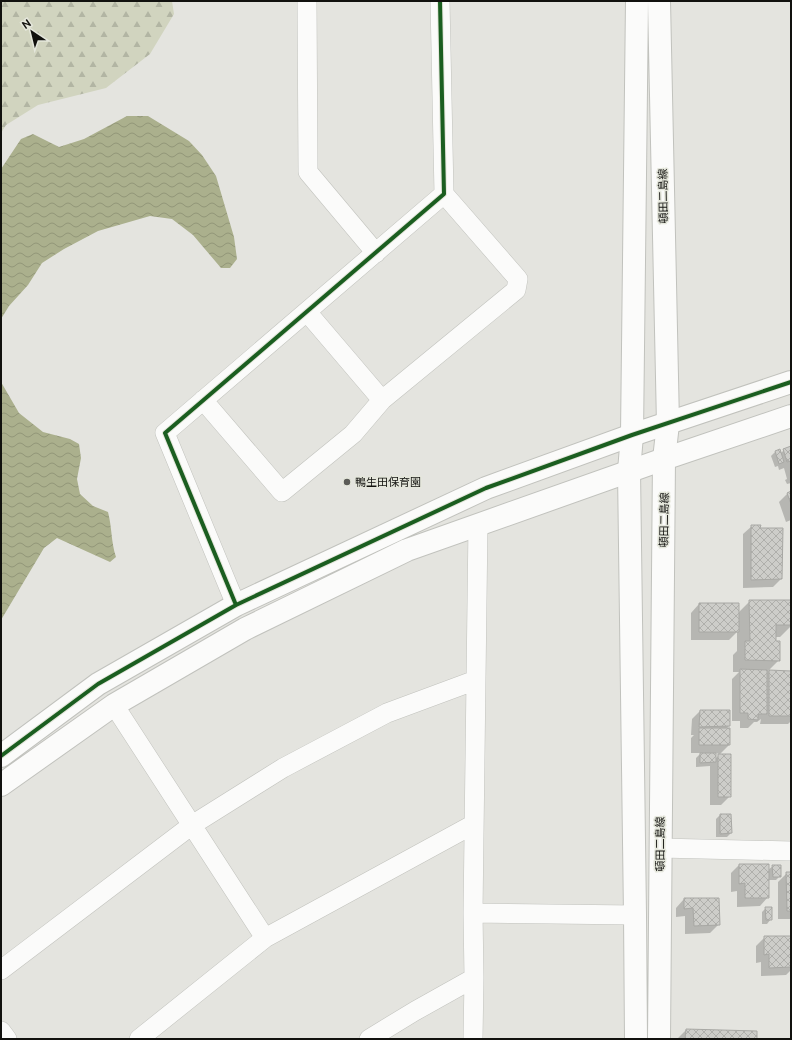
<svg xmlns="http://www.w3.org/2000/svg" width="792" height="1040" viewBox="0 0 792 1040" font-family="Ubuntu,'Noto Sans JP',sans-serif">
  <style>
    .forest { fill: url(#forest-firs) }
    .water { fill: url(#water-waves) }
    .shadow { fill: #0003; fill-rule: evenodd }
    .building { fill: url(#building-cross-hatch); stroke: #a8a8a4 }
    .lines { fill: none; stroke-linecap: round; stroke-linejoin: round }
    .minor-casing { stroke: #c1c2bd; stroke-width: 20 }
    .tertiary-casing { stroke: #c1c2bd; stroke-width: 24 }
    .secondary-casing { stroke: #c1c2bd; stroke-width: 24 }
    .minor { stroke: #fbfbfa; stroke-width: 19 }
    .tertiary { stroke: #fbfbfa; stroke-width: 22 }
    .secondary { stroke: #fbfbfa; stroke-width: 22 }
    .cycleway-casing { stroke: #e5e7dc; stroke-width: 6 }
    .cycleway { stroke: #1b5e20; stroke-width: 4 }
    .poi-dot { fill: #5b5b57; stroke: #e5e7dc; stroke-width: 1.5 }
    .labels { text-anchor: middle; stroke-width: 3; stroke-linejoin: round; paint-order: stroke }
    .street-label { font-size: 11px; fill: #11110e; stroke: #e5e7dc }
    .poi-label { font-size: 11px; fill: #11110e; stroke: #e5e7dc; text-anchor: start }
  </style>
  <defs>
    <pattern id="forest-firs" width="22" height="20" patternUnits="userSpaceOnUse"><rect width="22" height="20" fill="#d1d4bf"/><path d="M5 1l3.5 6h-7zM16 11l3.5 6h-7z" fill="#b2b5a3"/></pattern>
    <pattern id="water-waves" width="16" height="10" patternUnits="userSpaceOnUse"><rect width="16" height="10" fill="#abb08d"/><path d="M0 5q4-4 8 0t8 0" fill="none" stroke="#929678"/></pattern>
    <pattern id="building-cross-hatch" width="8" height="8" patternUnits="userSpaceOnUse"><rect width="8" height="8" fill="#cdcdc9"/><path d="M0 0l8 8M0 8l8-8" fill="none" stroke="#afafab"/></pattern>
  </defs>
  <rect width="100%" height="100%" fill="#e4e4df"/>
  <path class="forest" d="M1,1H172L174,14L150,54L106,88L38,105L6,125L1,133Z"/>
  <path class="water" d="M127,116H148L189,141L202,155L216,176L234,237L237,259L230,268H221L193,235L172,219L150,216L98,231L64,249L42,263L28,285L9,306L1,319V169L21,139L33,134L59,147L84,139Z
    M1,382L19,413L43,432L70,439L79,444L81,458L77,479L80,494L93,506L108,512C112,527 111,542 116,557L110,562L57,538L44,548L1,620Z"/>
  <path class="shadow" d="M791,447V483L787,484L785,480L787,479L784,468L779,470L778,466L775,467L771,456L775,452L781,453L784,450Z
    M791,492V520L786,522L779,502L787,494Z
    M752,526L759,529L781,579L773,587L743,588V534Z
    M750,601H791V626L780,637H775L779,660L768,671L791,672V721L788,724H760L761,719L757,722H754L748,728H740V721H732V679L739,672H733V655L737,651V632L729,640H691V613L699,604L738,613Z
    M700,711L729,726L726,729H729V745L719,755L730,796L721,805H710V766L696,767V758L701,753H691V738L694,735H691L692,719ZM715,753L720,754L715,759Z
    M720,815L731,833L727,837H716V819Z
    M739,865L768,870L773,866L780,876L776,880H768V897L760,906L737,907V891L731,892V873Z
    M787,873H791V919H778V882Z
    M684,899L719,924L710,933L685,934V916L676,917V908Z
    M766,908L771,919L767,924H762V912Z
    M765,937H791V970L786,975L761,976V962L756,963V946Z
    M686,1030L756,1039H677Z"/>
  <path class="building" d="M791,446V461L787,462L783,449Z
    M780,449L784,462L779,464L775,451Z
    M791,491V504L787,493Z
    M751,525H761L760,528H783L782,579L751,580Z
    M749,600H791V625H776V641H780V661L745,660V641H750Z
    M699,603H739V632H699Z
    M740,669L767,670V714H758V720L748,719V713H740Z
    M769,670L791,671V716H769Z
    M700,710H730V726L699,727Z
    M699,728H730V745H699Z
    M700,753H716V762L700,763Z
    M718,754H731V797H718Z
    M720,814H731L732,833L720,834Z
    M739,864H769V898H745V883L739,884Z
    M772,865H781V877H773Z
    M786,872H791V911H787Z
    M684,898H719L720,925L694,926L693,908L684,909Z
    M765,907H772V920H766Z
    M764,936H791V967L769,968V954L764,955Z
    M686,1029L757,1031V1039H685Z"/>
  <g class="lines">
    <g class="minor-casing">
      <path id="minor" d="M307,1L308,172L376,253
        M307,312L382,400L516,290L518,279L444,194
        M203,400L282,492L353,434L382,400
        M236,605L165,433L444,194L440,1
        M114,705L265,938
        M660,848L791,851
        M473,913L635,915
        M1,970L192,825L283,768L387,713L476,680
        M1,1031L7,1039
        M139,1039L265,938L474,824
        M369,1039L415,1011L474,978
        M473,1039L474,978L473,913L478,524"/>
    </g>
    <g class="tertiary-casing">
      <path id="tertiary" d="M1,756L98,684L236,605L486,488L632,435L791,382
        M1,785L114,705L245,629L407,550L664,459L791,416"/>
    </g>
    <g class="secondary-casing">
      <path id="secondary" d="M659,1L668,424L664,459L659,1039
        M636,1039L635,915L629,471L632,435L637,1"/>
    </g>
    <use href="#minor" class="minor"/>
    <use href="#tertiary" class="tertiary"/>
    <use href="#secondary" class="secondary"/>
    <g class="cycleway-casing">
      <path id="cycleway" d="M236,605L165,433L444,194L440,1
        M1,756L98,684L236,605L486,488L632,435L791,382"/>
    </g>
    <use href="#cycleway" class="cycleway"/>
  </g>
  <circle class="poi-dot" cx="347" cy="482" r="4"/>
  <g class="labels">
    <g class="street-label">
      <text transform="translate(663 196) rotate(-91)" y="4">頓田二島線</text>
      <text transform="translate(664 520) rotate(-89)" y="4">頓田二島線</text>
      <text transform="translate(660 844) rotate(-90)" y="4">頓田二島線</text>
    </g>
    <g class="poi-label">
      <text x="355" y="486">鴨生田保育園</text>
    </g>
  </g>
  <rect width="792" height="1040" fill="none" stroke="#11110e" stroke-width="4"/>
  <g transform="translate(32 32) rotate(325)" stroke="#e5e7dc" stroke-width="3" paint-order="stroke">
  <path d="M0-3L7 15L0 10L-7 15Z" fill="#11110e"/>
  <text y="-6" font-size="11" font-weight="bold" text-anchor="middle" fill="#11110e">N</text>
  </g>
</svg>
